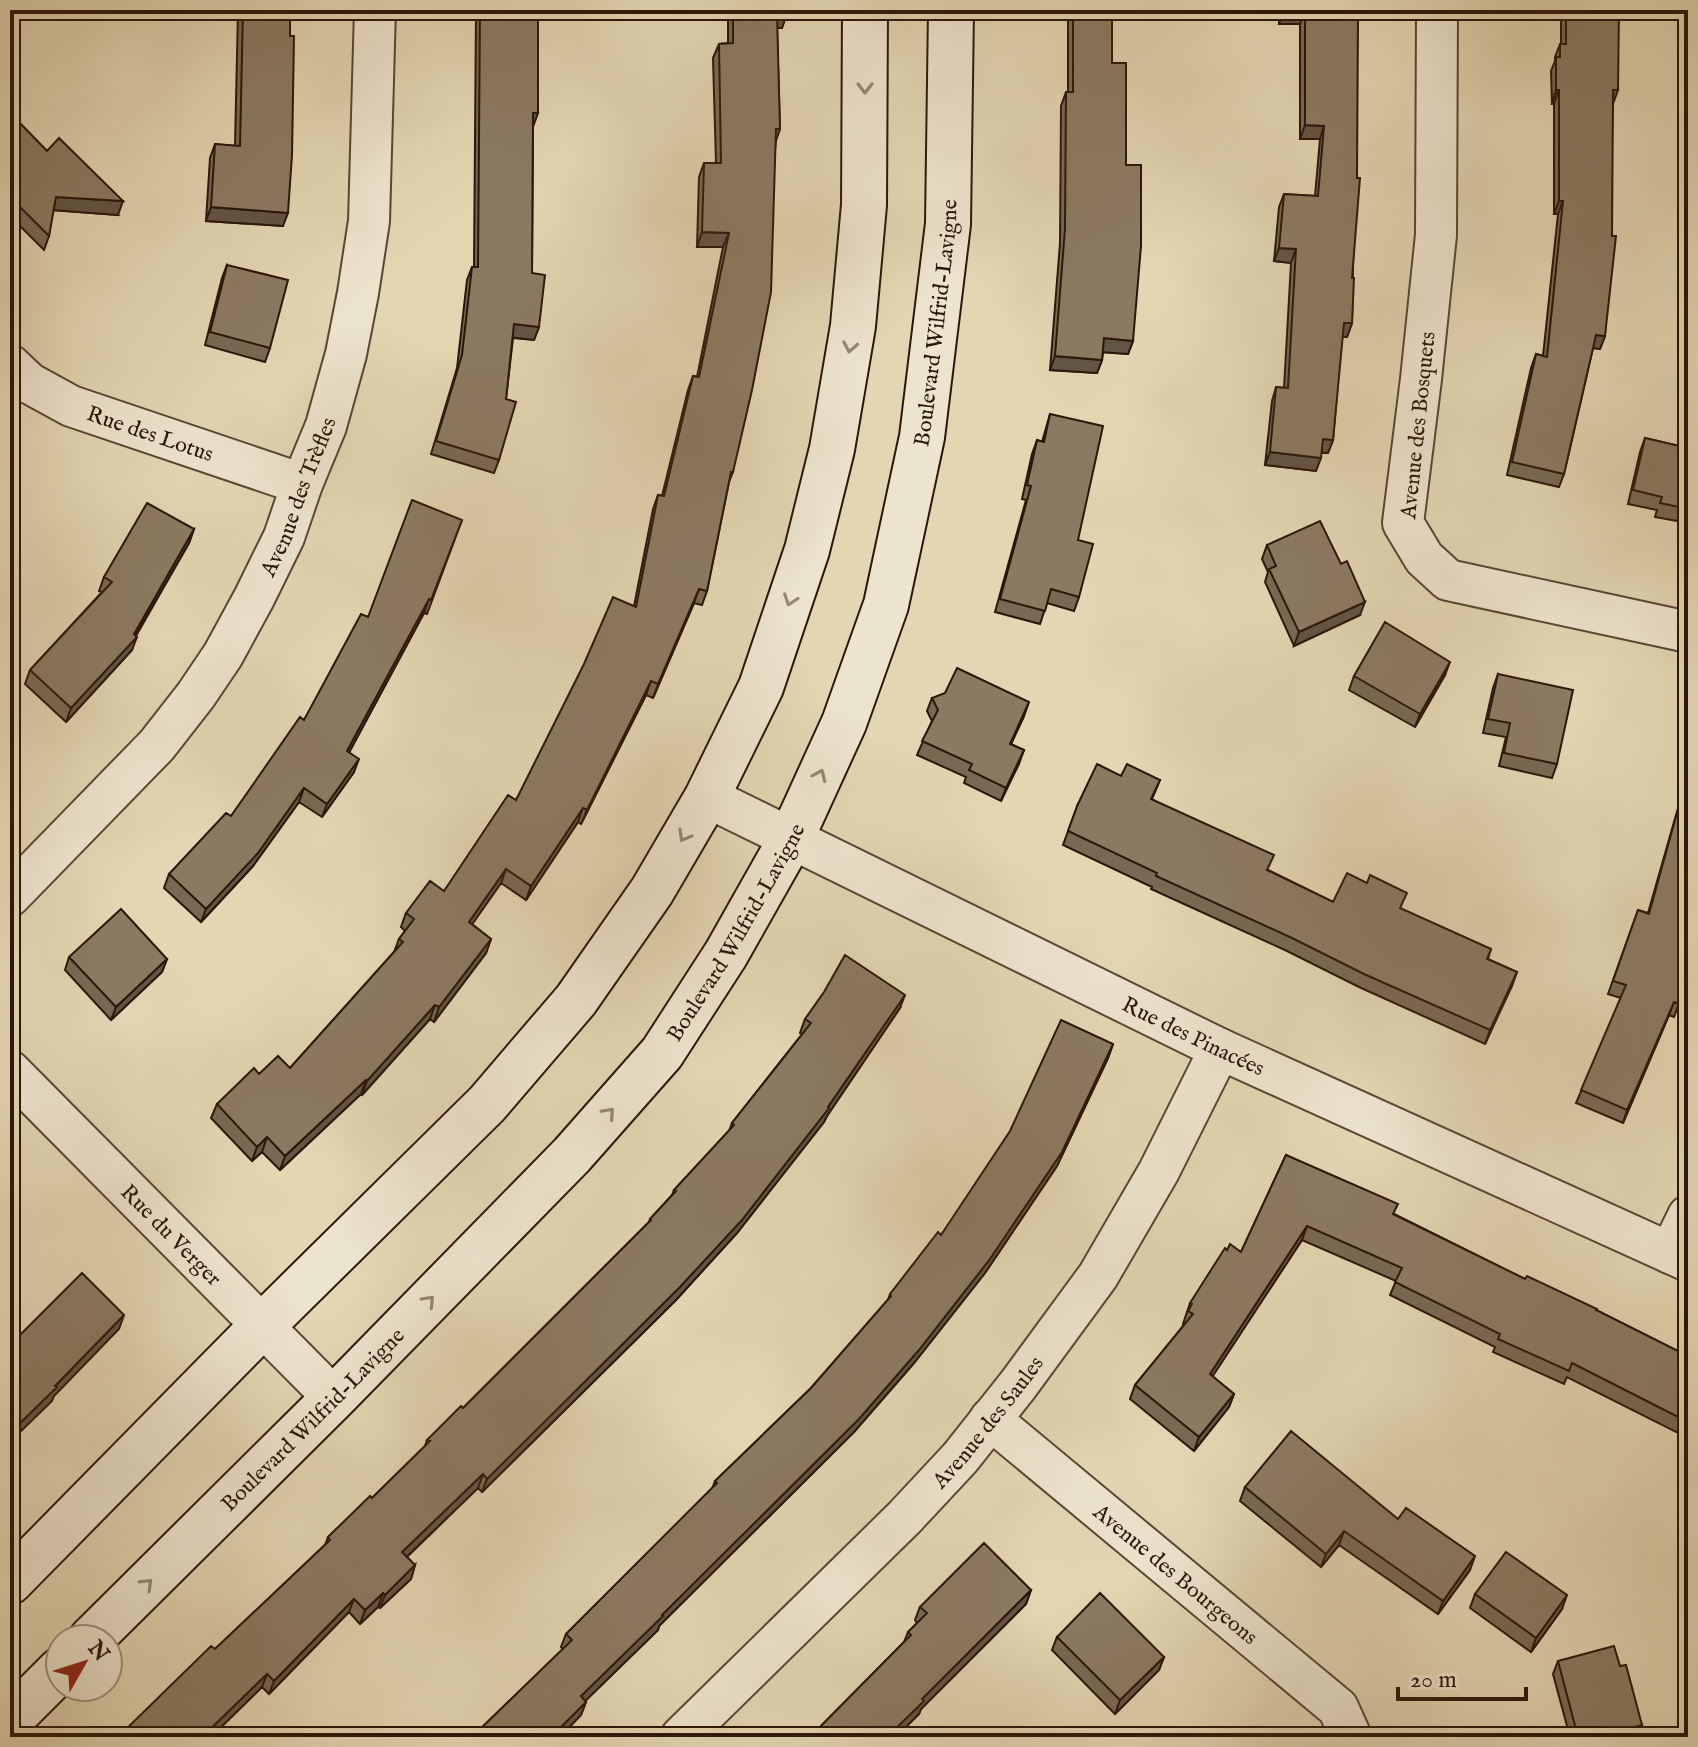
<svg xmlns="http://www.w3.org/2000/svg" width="1698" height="1747" viewBox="0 0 1698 1747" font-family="'IM FELL English',serif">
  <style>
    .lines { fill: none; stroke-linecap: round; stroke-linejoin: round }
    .street-casing { stroke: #5a4635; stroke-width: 44 }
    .secondary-casing { stroke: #2c160b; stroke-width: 48 }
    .street { stroke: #ede4ce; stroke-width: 40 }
    .secondary { stroke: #ede4ce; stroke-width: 44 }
    .wall { fill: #786954; stroke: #2c160b; stroke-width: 2 }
    .shaded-wall { fill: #615545; stroke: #2c160b; stroke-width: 2 }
    .building { fill: #8b7a62; stroke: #2c160b; stroke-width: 2 }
    .oneway { stroke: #968776 }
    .labels { text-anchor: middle; stroke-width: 6; stroke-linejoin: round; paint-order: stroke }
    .street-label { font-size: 22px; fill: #2c160b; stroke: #ede4ce }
  </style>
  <rect width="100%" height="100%" fill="#e3d6b3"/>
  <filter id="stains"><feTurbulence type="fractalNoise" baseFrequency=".0025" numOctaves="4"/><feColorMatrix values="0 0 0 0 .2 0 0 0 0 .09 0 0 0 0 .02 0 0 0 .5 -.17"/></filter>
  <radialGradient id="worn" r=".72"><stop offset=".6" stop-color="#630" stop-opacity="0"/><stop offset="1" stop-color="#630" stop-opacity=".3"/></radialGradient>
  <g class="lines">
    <g class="street-casing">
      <g id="street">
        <path d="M1437,10L1436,235L1421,379L1403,523L1424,558L1448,580L1688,632"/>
        <path id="s1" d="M10,365L29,383L71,406L302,484"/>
        <path id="s2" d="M707,797L1220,1049L1688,1261"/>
        <path id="s3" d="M10,896L157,745L196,695L223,655L254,598L284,537L302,484L326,426L346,354L358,293L369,221L375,10"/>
        <path id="s4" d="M10,1071L334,1398"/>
        <path d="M1670,1253L1688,1216"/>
        <path id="s5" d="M990,1419L1338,1708L1351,1737"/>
        <path id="s6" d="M681,1737L905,1517L960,1458L1018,1385L1098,1276L1159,1171L1220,1049"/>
      </g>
    </g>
    <g class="secondary-casing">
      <g id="secondary">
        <path d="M10,1582L262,1326L487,1104L576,1000L652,891L707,797L761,687L807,550L832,449L853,326L864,205L865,10"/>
        <path id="s7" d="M91,1639L334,1398L572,1155L662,1053L726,954L791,839L844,723L886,605L922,437L948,224L951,10"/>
        <path d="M10,1720L60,1670"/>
      </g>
    </g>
    <use href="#street" class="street"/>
    <use href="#secondary" class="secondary"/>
  </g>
  <path class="wall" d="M238,10H290L283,226L206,221L210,158L215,144L235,146Z
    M476,10H538L533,126L532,273L539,327L534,340L513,338L499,460L494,473L431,454L457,368L467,280L472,267H474Z
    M728,10H787L782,28H777L780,129L776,141L733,472L729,482L707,591L702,605L694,603L653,698L646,695L581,824L578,822L526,900L501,883L472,924L491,939L486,953L434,1022L430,1019L362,1095L361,1094L280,1170L262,1152L252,1161L211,1118L217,1104L259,1074L290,1068L394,952L399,939L405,931L401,927L406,913L444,891L516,800L634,606L653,509L658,495L662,496L688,390L693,376L697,377L723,247H697L699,177L704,163H716L713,58L719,44L728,43Z
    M1068,10H1112V63L1126,165L1133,341L1128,354L1103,352L1102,360L1097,373L1050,370L1060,243L1061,106L1066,92H1068Z
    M1279,10H1358L1352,323L1347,337H1342L1333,440L1328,453H1321L1316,471L1265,465L1272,401L1276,387L1284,388L1291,263L1274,261L1279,207L1284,194L1315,196L1320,139H1300V24H1279Z
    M1561,10H1619L1613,104L1605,336L1600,349L1593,348L1564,474L1559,487L1507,475L1531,368L1536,354L1543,356L1558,214H1554V104H1552L1551,71L1555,61V57L1560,44H1561Z
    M10,113L47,151L118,215L53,210L49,236L44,250L10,216Z
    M227,265L270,348L265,362L205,345L222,278Z
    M1050,414L1078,540L1079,597L1074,611L1047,603L1040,624L995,612L1026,500L1022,499L1032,454L1037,440L1042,442Z
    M1645,438L1688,448V523L1655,517L1657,510L1628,504L1640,452Z
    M462,520L427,614L424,613L349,752L354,772L322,817L299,802L253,866L201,922L164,888L169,874L231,816L304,720L368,617Z
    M194,529L189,543L136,636L132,650L66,722L25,684L30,670L102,592L99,591L104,577Z
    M1267,545L1360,615L1294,646L1265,582L1268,572L1262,559Z
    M1498,674L1557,764L1552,778L1499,766L1506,737L1483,733L1493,688Z
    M1445,675L1415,727L1349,690L1354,676Z
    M932,698L1024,716L1011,744L1024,750L1001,801L964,783L966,777L917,755L932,721L927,711Z
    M1121,776L1160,780L1152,799L1268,870L1333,902L1401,909L1491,949L1488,959L1517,972L1485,1044L1359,987L1287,951L1151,889L1152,887L1063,845L1078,804Z
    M1688,797V978L1674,1017L1669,1015L1623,1123L1576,1103L1621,998L1608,994L1638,910L1648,913L1676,815L1680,802L1686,803Z
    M69,957L167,959L162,972L111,1020L65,970Z
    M900,1008L827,1116L824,1122L737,1233L676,1300L482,1492L478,1488L407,1557L415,1565L411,1579L380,1608L378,1607L360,1624L349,1612L269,1694L262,1687L211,1737H118L215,1649L325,1545L328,1537L372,1498L425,1446L427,1440L463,1408L649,1222L650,1219L672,1195L674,1190L729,1131L732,1123L802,1034L800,1033L805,1019Z
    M1113,1044L1108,1058L1057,1166L985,1273L914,1363L854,1432L659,1626L658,1630L585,1701L586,1702L581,1715L560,1737H472L563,1649L561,1647L566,1634L712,1489L715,1481L811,1388L888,1300L890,1294L941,1235Z
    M1286,1155L1394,1214L1525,1279L1596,1310L1688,1356V1438L1567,1377L1564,1384L1493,1352L1495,1347L1390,1295L1396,1281L1302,1240L1212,1376L1234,1394L1229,1407L1194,1451L1130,1399L1135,1385L1184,1325L1183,1324L1190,1303L1241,1252Z
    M1245,1487L1398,1519L1470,1570L1438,1614L1339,1545L1321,1567L1240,1501Z
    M1031,1590L1026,1604L921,1709L919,1714L896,1737H810L904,1642L908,1632L917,1623L915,1620L920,1607Z
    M1475,1594L1562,1609L1531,1652L1470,1608Z
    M1057,1637L1164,1657L1159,1670L1115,1714L1052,1650Z
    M1558,1661L1620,1666L1642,1725L1638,1737H1570L1553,1674Z"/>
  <path class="shaded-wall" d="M1284,10H1305L1300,24H1279Z
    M777,14H787L782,28H772Z
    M1556,90H1559L1554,104H1552Z
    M1613,90H1618L1613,104Z
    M533,113H538L533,127Z
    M1305,125L1324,126L1320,139H1300Z
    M56,197L123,201L118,215L51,210Z
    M1559,201H1563L1558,214H1554Z
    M211,207L288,213L283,226L206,221Z
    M702,232L729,233L723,247H697Z
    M1279,248L1296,249L1291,263L1274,261Z
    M1344,323H1352L1347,337H1339Z
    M514,324L539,327L534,340L509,337Z
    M1596,335L1605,336L1600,349L1591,348Z
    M1104,338L1133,341L1128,354L1099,352Z
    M1055,356L1102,360L1097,373L1050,370Z
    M1323,439L1333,440L1328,453L1318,452Z
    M1270,452L1321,458L1316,471L1265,465Z
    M194,529L189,543L131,643L137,637L132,650L66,722L71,708L134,634Z
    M699,589L694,603L653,698L658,684Z
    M429,599L424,613L343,764L347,751Z
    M1365,602L1360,615L1294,646L1299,632Z
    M1450,662L1445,675L1415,727L1420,714Z
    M651,681L646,695L581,824L587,810Z
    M1029,702L1024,716L1005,757L1010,744Z
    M1024,750L1019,764L1001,801L1006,788Z
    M359,759L354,772L322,817L327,804Z
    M304,788L299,802L253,866L201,922L206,909Z
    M583,808L578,822L526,900L531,886Z
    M506,869L501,883L464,936L469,922Z
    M491,939L486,953L434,1022L439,1007Z
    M167,959L162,972L111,1020L116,1007Z
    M1517,972L1512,986L1485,1044L1490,1030Z
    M905,995L900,1008L827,1116L824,1122L737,1233L676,1300L482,1492L487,1479L828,1107Z
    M1674,1002L1669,1015L1623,1123L1627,1110Z
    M435,1005L430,1019L362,1095L367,1081Z
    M1113,1044L1108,1058L1057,1166L985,1273L914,1363L854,1432L659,1626L658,1630L576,1710L581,1696L662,1615Z
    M366,1080L361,1094L280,1170L285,1156Z
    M267,1137L262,1152L252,1161L257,1147Z
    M1307,1226L1302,1240L1205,1388L1210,1374Z
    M124,1315L119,1329L54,1396L52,1401L10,1442V1433Z
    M1234,1394L1229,1407L1194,1451L1199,1437Z
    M483,1474L478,1488L397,1566L402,1552Z
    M1344,1531L1339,1545L1321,1567L1326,1554Z
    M1475,1556L1470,1570L1438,1614L1443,1601Z
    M415,1565L411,1579L380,1608L385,1595Z
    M1031,1590L1026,1604L921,1709L919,1714L896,1737H887L922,1699Z
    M383,1593L378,1607L360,1624L365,1610Z
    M1567,1595L1562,1609L1531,1652L1536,1638Z
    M354,1599L349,1612L269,1694L274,1681Z
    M1164,1657L1159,1670L1115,1714L1120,1700Z
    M267,1674L262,1687L211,1737H202Z
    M586,1702L581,1715L560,1737H551Z
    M1642,1725L1638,1737H1598Z"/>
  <path class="building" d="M243,10H290V36H294L292,155L288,213L211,207L215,144L240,146Z
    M480,10H538V113H533L532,273L545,275L539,327L514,324L506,399L516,402L499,460L436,441L462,355L472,267H478Z
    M733,10H787V14H777L780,129H776L771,292L752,390L733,472H731L707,591L699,589L658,684L651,681L587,810L583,808L531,886L506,869L469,922L491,939L439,1007L435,1005L367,1081L366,1080L285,1156L267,1137L257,1147L217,1104L254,1068L259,1074L278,1056L290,1068L403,942L399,939L414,919L406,913L430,881L444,891L508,795L516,800L584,664L613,597L636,607L658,495L664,496L693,376L699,377L729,233L702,232L704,163H721L719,44L733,43Z
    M1073,10H1112V63H1126V165H1141V246L1133,341L1104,338L1102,360L1055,356L1065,229L1066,92H1073Z
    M1284,10H1358L1357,178H1360L1352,278H1354L1352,323H1344L1333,440L1323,439L1321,458L1270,452L1276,387L1288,388L1296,249L1279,248L1284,194L1318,196L1324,126L1305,125V10Z
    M1566,10H1619L1618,90H1613L1612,236H1616L1605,336L1596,335L1564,474L1512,462L1536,354L1547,357L1563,201H1559V90H1556V57H1560V44H1566Z
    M10,113L47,151L59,138L123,201L56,197L49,236L10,197Z
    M227,265L288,280L270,348L210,332Z
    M1050,414L1103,426L1078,540L1093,544L1079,597L1051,589L1045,611L1000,599L1031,486L1027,485L1037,440L1044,442Z
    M1645,438L1688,448V509L1660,503L1662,497L1633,490Z
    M10,452L17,456L10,467Z
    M412,500L462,520L431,600L429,599L347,751L359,759L327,804L304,788L258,853L206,909L169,874L226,813L231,816L300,717L304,720L361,614L368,617Z
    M147,503L194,529L134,634L137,637L71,708L30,670L112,582L104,577Z
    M1320,521L1341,564L1347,561L1365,602L1299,632L1269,569L1276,566L1267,545Z
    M1385,622L1450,662L1420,714L1354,676Z
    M957,668L1029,702L1010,744L1024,750L1006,788L969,770L972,764L922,741L938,710L932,698L945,693Z
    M1498,674L1573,690L1557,764L1504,753L1510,723L1488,719Z
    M1097,764L1121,776L1127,764L1160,780L1151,799L1274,855L1267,870L1333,902L1347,873L1367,883L1370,875L1407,893L1400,908L1491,949L1487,959L1517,972L1490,1030L1364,974L1292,938L1156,876L1157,873L1068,831L1078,804Z
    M1688,800V978L1679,1004L1674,1002L1627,1110L1581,1090L1626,985L1613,981L1638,910L1649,914L1680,802L1687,804Z
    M121,909L167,959L116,1007L69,957Z
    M845,955L905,995L828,1107L829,1108L742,1220L680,1287L487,1479L483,1474L402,1552L415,1565L385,1595L383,1593L365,1610L354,1599L274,1681L267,1674L202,1737H118L211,1646L215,1649L330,1540L328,1537L370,1496L372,1498L430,1441L427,1440L461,1406L463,1408L651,1220L650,1219L676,1191L674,1190L734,1125L732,1123L811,1023L805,1019L824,992Z
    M1061,1020L1113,1044L1062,1152L990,1259L919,1350L859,1419L662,1615L663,1616L581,1696L586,1702L551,1737H472L572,1640L566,1634L717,1483L715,1481L811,1388L891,1296L890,1294L938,1232L941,1235L1010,1131Z
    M1286,1155L1398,1204L1393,1214L1525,1279L1527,1276L1597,1309L1596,1310L1688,1356V1422L1572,1363L1569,1371L1498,1339L1500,1334L1395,1282L1402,1268L1307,1226L1210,1374L1234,1394L1199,1437L1135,1385L1193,1314L1188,1311L1192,1304L1190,1303L1225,1248L1227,1250L1230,1244L1241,1252Z
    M82,1273L124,1315L55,1386L57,1387L10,1433V1341L12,1343Z
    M1291,1431L1398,1519L1406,1508L1475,1556L1443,1601L1344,1531L1326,1554L1245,1487Z
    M984,1543L1031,1590L922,1699L924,1701L887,1737H810L911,1635L908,1632L927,1613L920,1607Z
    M1506,1552L1567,1595L1536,1638L1475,1594Z
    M1100,1593L1164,1657L1120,1700L1057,1637Z
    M1614,1646L1620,1666L1626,1665L1642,1725L1598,1737H1578L1558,1661Z
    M1166,1728L1175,1737H1156Z"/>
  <defs><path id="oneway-chevron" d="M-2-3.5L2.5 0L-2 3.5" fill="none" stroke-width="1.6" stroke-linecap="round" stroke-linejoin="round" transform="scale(2)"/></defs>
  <g class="oneway">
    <use href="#oneway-chevron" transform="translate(865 88) rotate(90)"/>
    <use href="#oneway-chevron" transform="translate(850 347) rotate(100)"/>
    <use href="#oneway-chevron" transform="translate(790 600) rotate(109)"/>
    <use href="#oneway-chevron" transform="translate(820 775) rotate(-66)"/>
    <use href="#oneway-chevron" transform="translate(684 836) rotate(120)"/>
    <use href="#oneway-chevron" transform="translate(609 1113) rotate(-48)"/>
    <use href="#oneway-chevron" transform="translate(429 1301) rotate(-46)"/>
    <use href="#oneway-chevron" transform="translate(147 1584) rotate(-45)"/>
  </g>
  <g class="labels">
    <g class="street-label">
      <text dy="8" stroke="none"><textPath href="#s7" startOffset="1608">Boulevard Wilfrid-Lavigne</textPath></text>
      <text transform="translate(1417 425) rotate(-84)" y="8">Avenue des Bosquets</text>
      <text dy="8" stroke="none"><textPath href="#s1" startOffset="158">Rue des Lotus</textPath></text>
      <text dy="8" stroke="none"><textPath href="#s3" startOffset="498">Avenue des Trèfles</textPath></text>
      <text dy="8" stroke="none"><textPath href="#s7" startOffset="960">Boulevard Wilfrid-Lavigne</textPath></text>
      <text dy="8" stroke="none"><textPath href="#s2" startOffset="542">Rue des Pinacées</textPath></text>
      <text dy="8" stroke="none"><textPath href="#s4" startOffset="230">Rue du Verger</textPath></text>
      <text dy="8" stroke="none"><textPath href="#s7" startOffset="312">Boulevard Wilfrid-Lavigne</textPath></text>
      <text dy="8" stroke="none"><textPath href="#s6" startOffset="440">Avenue des Saules</textPath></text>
      <text dy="8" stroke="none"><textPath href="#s5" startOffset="242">Avenue des Bourgeons</textPath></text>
    </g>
  </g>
  <rect width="1698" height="1747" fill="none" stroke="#e3d6b3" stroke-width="40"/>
  <rect x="12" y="12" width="1674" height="1723" fill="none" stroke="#2c160b" stroke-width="4"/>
  <rect x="20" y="20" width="1658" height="1707" fill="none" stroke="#2c160b" stroke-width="2"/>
  <g transform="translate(84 1663) rotate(51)"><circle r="38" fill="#ede4ce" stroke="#a09280" stroke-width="2"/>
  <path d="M0-6L14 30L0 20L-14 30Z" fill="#8f2418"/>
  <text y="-12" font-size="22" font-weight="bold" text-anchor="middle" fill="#2c160b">N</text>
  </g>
  <path d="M1398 1687v12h128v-12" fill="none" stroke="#2c160b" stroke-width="4"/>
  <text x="1410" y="1687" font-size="24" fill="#2c160b" stroke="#ede4ce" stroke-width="6" paint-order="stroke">20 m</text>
  <rect width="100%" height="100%" filter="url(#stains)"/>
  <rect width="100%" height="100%" fill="url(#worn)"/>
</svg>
